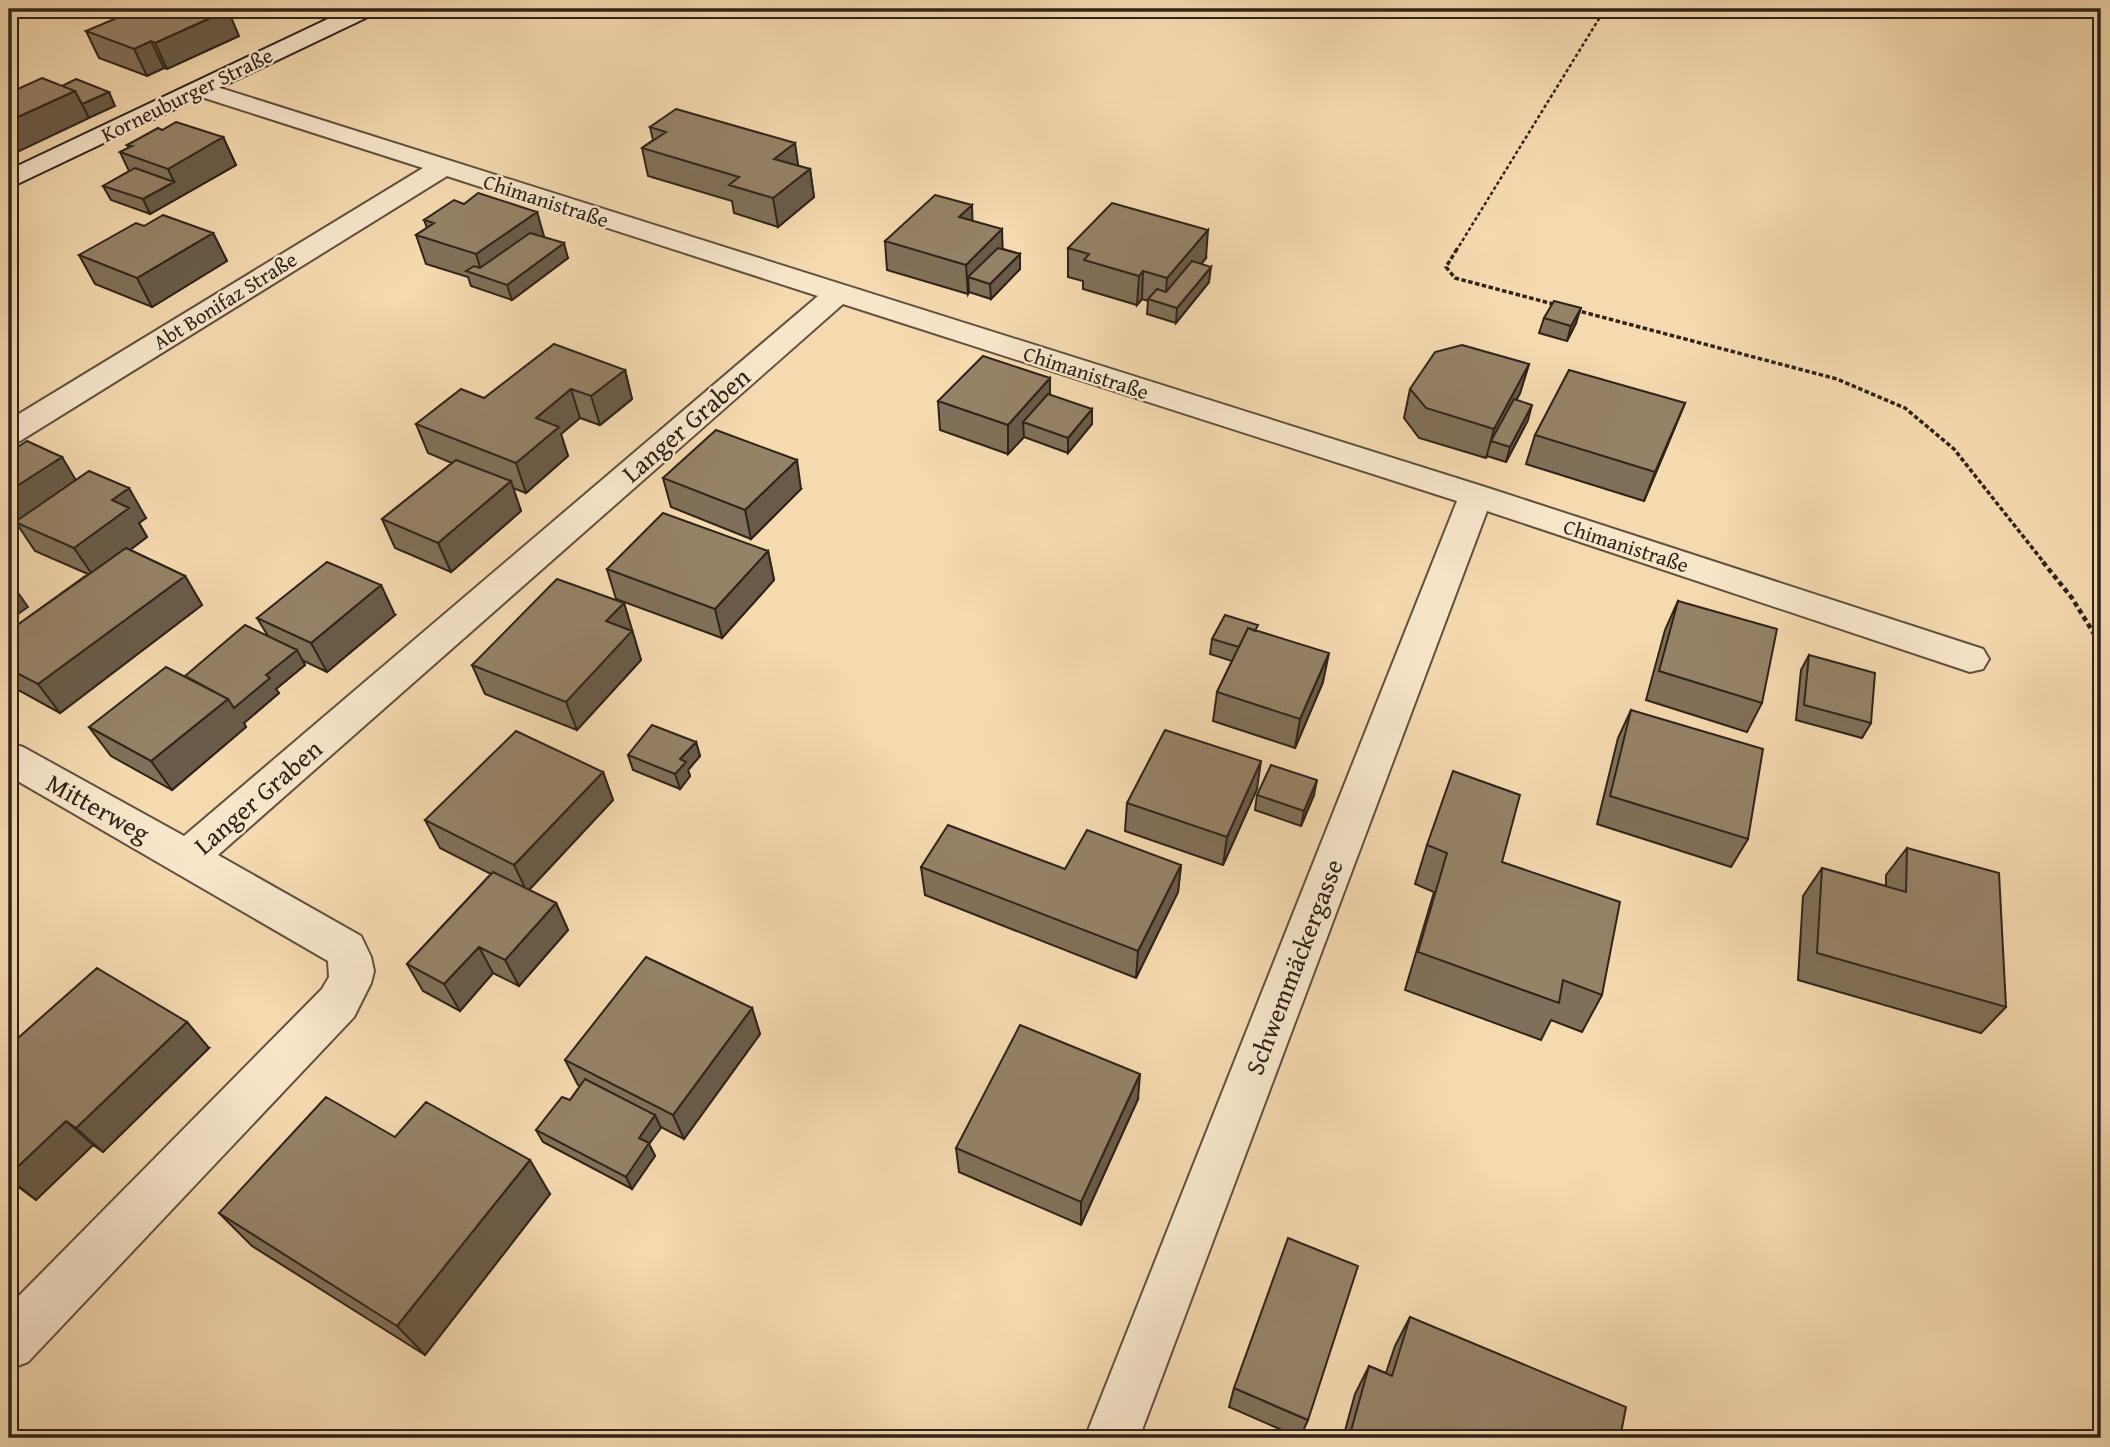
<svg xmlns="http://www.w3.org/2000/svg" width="2110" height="1447" viewBox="0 0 2110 1447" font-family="'Gentium Book Plus',serif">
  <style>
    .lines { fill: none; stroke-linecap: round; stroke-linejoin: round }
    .street-casing { stroke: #60503f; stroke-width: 4 }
    .secondary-casing { stroke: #2f231a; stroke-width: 4 }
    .path-far2 { stroke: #2f231a; stroke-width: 2.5; stroke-dasharray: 3.5 2.5; stroke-linecap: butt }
    .path-far1 { stroke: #2f231a; stroke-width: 3.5; stroke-dasharray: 4.5 2.5; stroke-linecap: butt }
    .path { stroke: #2f231a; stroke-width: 4.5; stroke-dasharray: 5 3.5; stroke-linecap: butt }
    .street { fill: #f8e6cb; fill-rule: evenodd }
    .secondary { fill: #f8e6cb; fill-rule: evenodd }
    .wall { fill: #817059; stroke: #2f231a; stroke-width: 2 }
    .shaded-wall { fill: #695b48; stroke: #2f231a; stroke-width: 2 }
    .building { fill: #968267; stroke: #2f231a; stroke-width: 2 }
    .labels { text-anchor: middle; stroke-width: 5; stroke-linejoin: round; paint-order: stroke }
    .far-street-label { font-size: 21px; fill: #2f231a; stroke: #f8e6cb }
    .street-label { font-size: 26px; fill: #2f231a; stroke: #f8e6cb }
  </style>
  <rect width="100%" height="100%" fill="#f5d9af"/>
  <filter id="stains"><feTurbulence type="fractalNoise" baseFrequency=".00286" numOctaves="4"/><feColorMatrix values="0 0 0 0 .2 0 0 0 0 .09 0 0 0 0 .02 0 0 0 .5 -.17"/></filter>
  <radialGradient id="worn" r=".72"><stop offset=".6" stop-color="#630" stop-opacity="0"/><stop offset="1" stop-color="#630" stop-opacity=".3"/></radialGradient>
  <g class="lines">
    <g class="street-casing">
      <path id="street" d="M309,9C323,8 349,4 358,18L355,23L347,25L312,14Z
        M201,82L1488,488L1983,649L1989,659L1983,669L1970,672L1487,511L1139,1438H1085L1457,501L843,304L218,855L361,936L371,957L374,971L371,983L354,1017L28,1362L9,1369V1306L322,989L329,977L328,961L9,776V743L23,747L184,836L818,296L447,176L20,441L9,444V420L423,168L192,94L189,89L192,84Z"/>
    </g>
    <g class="secondary-casing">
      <path id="secondary" d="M349,9H377L374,14L9,188V170Z"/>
    </g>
    <path class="path-far2" d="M1456,251L1605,9"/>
    <path class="path-far1" d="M1457,249L1446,267L1455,278L1557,305
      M1575,310L1837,379L1905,408L1954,449L2045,564"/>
    <path class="path" d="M2043,562L2072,598L2101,645"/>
    <use href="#street" class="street"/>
    <use href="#secondary" class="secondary"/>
  </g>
  <path class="wall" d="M86,31L239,36L167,69L164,68L147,76L99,58Z
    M650,127L810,169L814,197L778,227L734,213L732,201L648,176L642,148L653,140Z
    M162,130L223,137L236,165L150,214L111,200L103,186L129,171L120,152L129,148L127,145Z
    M464,204L537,212L544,237L568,258L512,300L471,286L468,277L426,264L416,235L427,228L424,220Z
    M972,205V221L1003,249L1020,254V269L991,299L969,292L968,294L887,270L885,241Z
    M213,233L227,261L152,307L95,284L79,255Z
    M1068,248L1206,258L1201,264L1209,282L1176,323L1147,314L1148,301L1142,299L1137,305L1083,289V281L1068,277Z
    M1544,318L1576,323L1567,341L1539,333Z
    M1529,364L1520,393L1516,400L1528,420L1506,462L1487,456L1486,458L1419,438L1404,418L1410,389Z
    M625,370L632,399L600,425L580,418L561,434L568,456L526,493L513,488L521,511L451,572L395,548L382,519L452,463L428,453L416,424L484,398Z
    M1050,378V395L1092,424L1068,453L1024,437L1008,454L940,430L938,401Z
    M1685,403L1644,501L1526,464L1535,435Z
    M9,451L76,480L146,518L139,523L147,537L130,550L185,576L202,605L60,713L9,685V631L88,574L35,551L19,527L9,534Z
    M663,478L801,489L751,539L671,507Z
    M768,551L774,580L722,638L616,599L607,569Z
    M1678,601L1762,703L1747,732L1646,700L1665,630Z
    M624,603L641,660L577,730L485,694L472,665Z
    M395,615L327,672L302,660L305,665L276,689L279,693L244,723L246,727L172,790L111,756L89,727L185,676L268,636L257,618Z
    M1257,631L1323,682L1295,748L1213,721L1217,692L1232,661L1210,654L1212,639Z
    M1809,655L1871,723L1862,738L1796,720L1801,670Z
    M1631,710L1748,839L1731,867L1597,824L1618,738Z
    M696,742L700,756L688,770L690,776L680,789L633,770L628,755Z
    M603,772L613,800L529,890L556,903L568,930L519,986L493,973L460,1011L423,991L407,964L491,874L440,848L425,820Z
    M1257,789L1223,865L1125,831L1127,803Z
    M1257,795H1314L1301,826L1255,810Z
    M1427,845L1502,862L1602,995L1582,1032L1551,1020L1541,1040L1405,990L1434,892L1415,884Z
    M1907,848L2006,1007L1981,1033L1798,980L1803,896L1822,868L1886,886V875Z
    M1181,865L1178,892L1136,978L925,895L921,867L1065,869Z
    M752,1008L760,1034L684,1139L661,1127L649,1144L655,1156L632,1189L543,1142L536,1130L570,1100L580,1086L578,1085L565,1060Z
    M9,1046L209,1048L103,1152L93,1145L36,1200L9,1180Z
    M1138,1099L1081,1225L959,1172L956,1148Z
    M395,1137L550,1194L425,1355L252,1246L219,1213Z
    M1410,1317L1620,1438H1343L1355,1394L1369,1366L1386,1373L1395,1346Z
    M1234,1388L1308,1420L1300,1438L1229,1407Z"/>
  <path class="shaded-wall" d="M228,10L239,36L167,69L155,43Z
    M151,41L164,68L147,76L134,49Z
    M75,91L89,118L9,156V121Z
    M109,92L115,106L89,118L82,104Z
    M223,137L236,165L150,214L143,199L174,182L168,169Z
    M795,143L799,171L774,159Z
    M810,169L814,197L778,227L773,198Z
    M972,205L973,233L959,217Z
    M537,212L545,240L483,277L476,254Z
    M1002,229L1003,258L968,277L969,292L968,294L966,265Z
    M1208,230L1206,258L1167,305L1165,304L1167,278Z
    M213,233L227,261L152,307L137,278Z
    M564,243L568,258L512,300L507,285Z
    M1020,254V269L991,299L990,284Z
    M1211,267L1209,282L1176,323L1177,308Z
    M1143,271L1142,299L1137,305L1139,276Z
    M1581,308L1576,323L1567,341L1571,326Z
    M1529,364L1520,393L1494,442L1491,441L1486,458L1494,429Z
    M625,370L632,399L600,425L591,396Z
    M1050,378V407L1023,422L1024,437L1008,454V425Z
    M571,389L580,418L561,434L568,456L526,493L516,463L536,418Z
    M1685,403L1673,432L1644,501L1655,472Z
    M1532,405L1528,420L1506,462L1510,447Z
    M1092,409V424L1068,453V438Z
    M62,457L80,487L15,522L19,527L9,534V491Z
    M797,460L801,489L751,539L745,510Z
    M511,481L521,511L451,572L438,543Z
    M129,488L146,518L139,523L147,537L94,577L74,548L112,500Z
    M768,551L774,580L722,638L715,609Z
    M185,576L202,605L60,713L38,684Z
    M9,580L28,607L9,620Z
    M381,585L395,615L327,672L311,643Z
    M624,603L641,660L577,730L566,702L606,621Z
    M297,650L305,665L276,689L279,693L244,723L246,727L172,790L151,761L228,699L266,675Z
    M1329,653L1323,682L1295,748L1300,719Z
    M696,742L700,756L688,770L690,776L680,789L675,774L680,759Z
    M1261,761L1257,789L1223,865L1227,837Z
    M603,772L613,800L527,892L514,865Z
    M1317,780L1314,795L1301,826L1304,811Z
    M1181,865L1178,892L1136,978L1138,951Z
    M556,903L568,930L519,986L505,960Z
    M479,947L493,973L460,1011L444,984Z
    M752,1008L760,1034L684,1139L673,1115Z
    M187,1022L209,1048L103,1152L76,1128Z
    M1140,1074L1138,1099L1081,1225V1202Z
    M655,1115L661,1128L649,1144L655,1156L632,1189L626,1177L639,1138Z
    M66,1121L93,1145L36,1200L9,1178V1175Z
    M530,1160L550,1194L425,1355L397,1326Z"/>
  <path class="building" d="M138,9H224L228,10L155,43L151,41L134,49L86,31Z
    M42,78L75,91L9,121V93Z
    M76,79L109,92L82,104L75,91L62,86Z
    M676,109L795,143L774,159L810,169L773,198L729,185L739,177L642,148L666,132L650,127Z
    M176,122L223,137L168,169L120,152L132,146L127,145L158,128L162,130Z
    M135,168L174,182L143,199L103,186Z
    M478,193L537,212L476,254L416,235L434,223L424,220L454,200L464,204Z
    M935,195L972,205L959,217L1002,229L966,265L885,241Z
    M1112,203L1208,230L1167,278L1143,271L1139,276L1084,260L1089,254L1068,248Z
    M163,215L213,233L137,278L79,255L136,223L144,226Z
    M530,233L564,243L507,285L466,271L474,266L480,268Z
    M998,248L1020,254L990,284L968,277Z
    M1192,261L1211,267L1177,308L1148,299L1157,289L1166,292Z
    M1554,301L1581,308L1571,326L1544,318Z
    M554,344L625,370L591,396L571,389L536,418L559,427L516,463L416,424L461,389L484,398Z
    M1462,345L1529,364L1494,429L1426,408L1410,389L1435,352Z
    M983,356L1050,378L1008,425L938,401Z
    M1569,370L1685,403L1655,472L1535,435Z
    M1048,394L1092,409L1068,438L1023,422Z
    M1514,399L1532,405L1510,447L1491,441Z
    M716,430L797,460L745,510L663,478Z
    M27,441L62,457L9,491V451L10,452Z
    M456,460L511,481L438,543L382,519Z
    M89,471L129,488L112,500L129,508L74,548L15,522Z
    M663,513L768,551L715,609L607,569Z
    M126,548L185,576L38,684L9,669V631Z
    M327,562L381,585L311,643L257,618Z
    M557,579L624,603L606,621L632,631L566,702L472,665Z
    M1678,601L1777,629L1762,703L1659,671Z
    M1225,615L1258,625L1255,631L1248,628L1239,647L1212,639Z
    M245,625L297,650L266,675L270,678L234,708L228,699L185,676Z
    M1248,628L1329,653L1300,719L1217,692Z
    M1809,655L1875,673L1871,723L1804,705Z
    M166,667L228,699L151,761L89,727Z
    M1631,710L1763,749L1748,839L1610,796Z
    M652,725L696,742L680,759L686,762L675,774L628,755Z
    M1165,730L1261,761L1227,837L1127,803Z
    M516,731L603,772L514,865L425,820Z
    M1271,765L1317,780L1304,811L1257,795Z
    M1453,771L1520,795L1502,862L1620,902L1602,995L1563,980L1559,1003L1418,952L1447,853L1427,845Z
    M948,825L1065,869L1087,830L1181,865L1138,951L921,867Z
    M1907,848L1999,873L2006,1007L1817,953L1822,868L1906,892Z
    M493,872L556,903L505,960L479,947L444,984L407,964Z
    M646,957L752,1008L673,1115L565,1060Z
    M97,968L187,1022L76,1128L66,1121L9,1175V1046Z
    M1020,1025L1140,1074L1081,1202L956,1148Z
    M585,1079L655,1115L639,1138L649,1143L626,1177L536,1130L562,1097L570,1100Z
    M326,1097L395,1137L426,1102L530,1160L397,1326L219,1213Z
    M1288,1238L1358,1266L1308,1420L1234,1388Z
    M1410,1317L1626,1407L1620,1438H1349L1369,1366L1392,1376Z"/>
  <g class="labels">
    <g class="far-street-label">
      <text transform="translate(187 95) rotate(-26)" y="7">Korneuburger Straße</text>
      <text transform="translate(546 201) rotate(18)" y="7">Chimanistraße</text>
      <text transform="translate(225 301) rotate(-32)" y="7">Abt Bonifaz Straße</text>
      <text transform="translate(1086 373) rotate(18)" y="7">Chimanistraße</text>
      <text transform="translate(1626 546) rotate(18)" y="7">Chimanistraße</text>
    </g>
    <g class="street-label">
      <text transform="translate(686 425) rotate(-41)" y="9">Langer Graben</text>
      <text transform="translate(258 797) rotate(-41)" y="9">Langer Graben</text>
      <text transform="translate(98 808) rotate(29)" y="9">Mitterweg</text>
      <text transform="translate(1294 967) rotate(-69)" y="9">Schwemmäckergasse</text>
    </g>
  </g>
  <rect width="2110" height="1447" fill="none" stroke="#f5d9af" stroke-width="35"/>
  <rect x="10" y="10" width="2089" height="1426" fill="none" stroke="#2f231a" stroke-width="3.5"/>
  <rect x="18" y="18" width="2075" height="1412" fill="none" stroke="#2f231a" stroke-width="2"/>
  <rect width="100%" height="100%" filter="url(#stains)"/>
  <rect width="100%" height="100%" fill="url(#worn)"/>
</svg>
